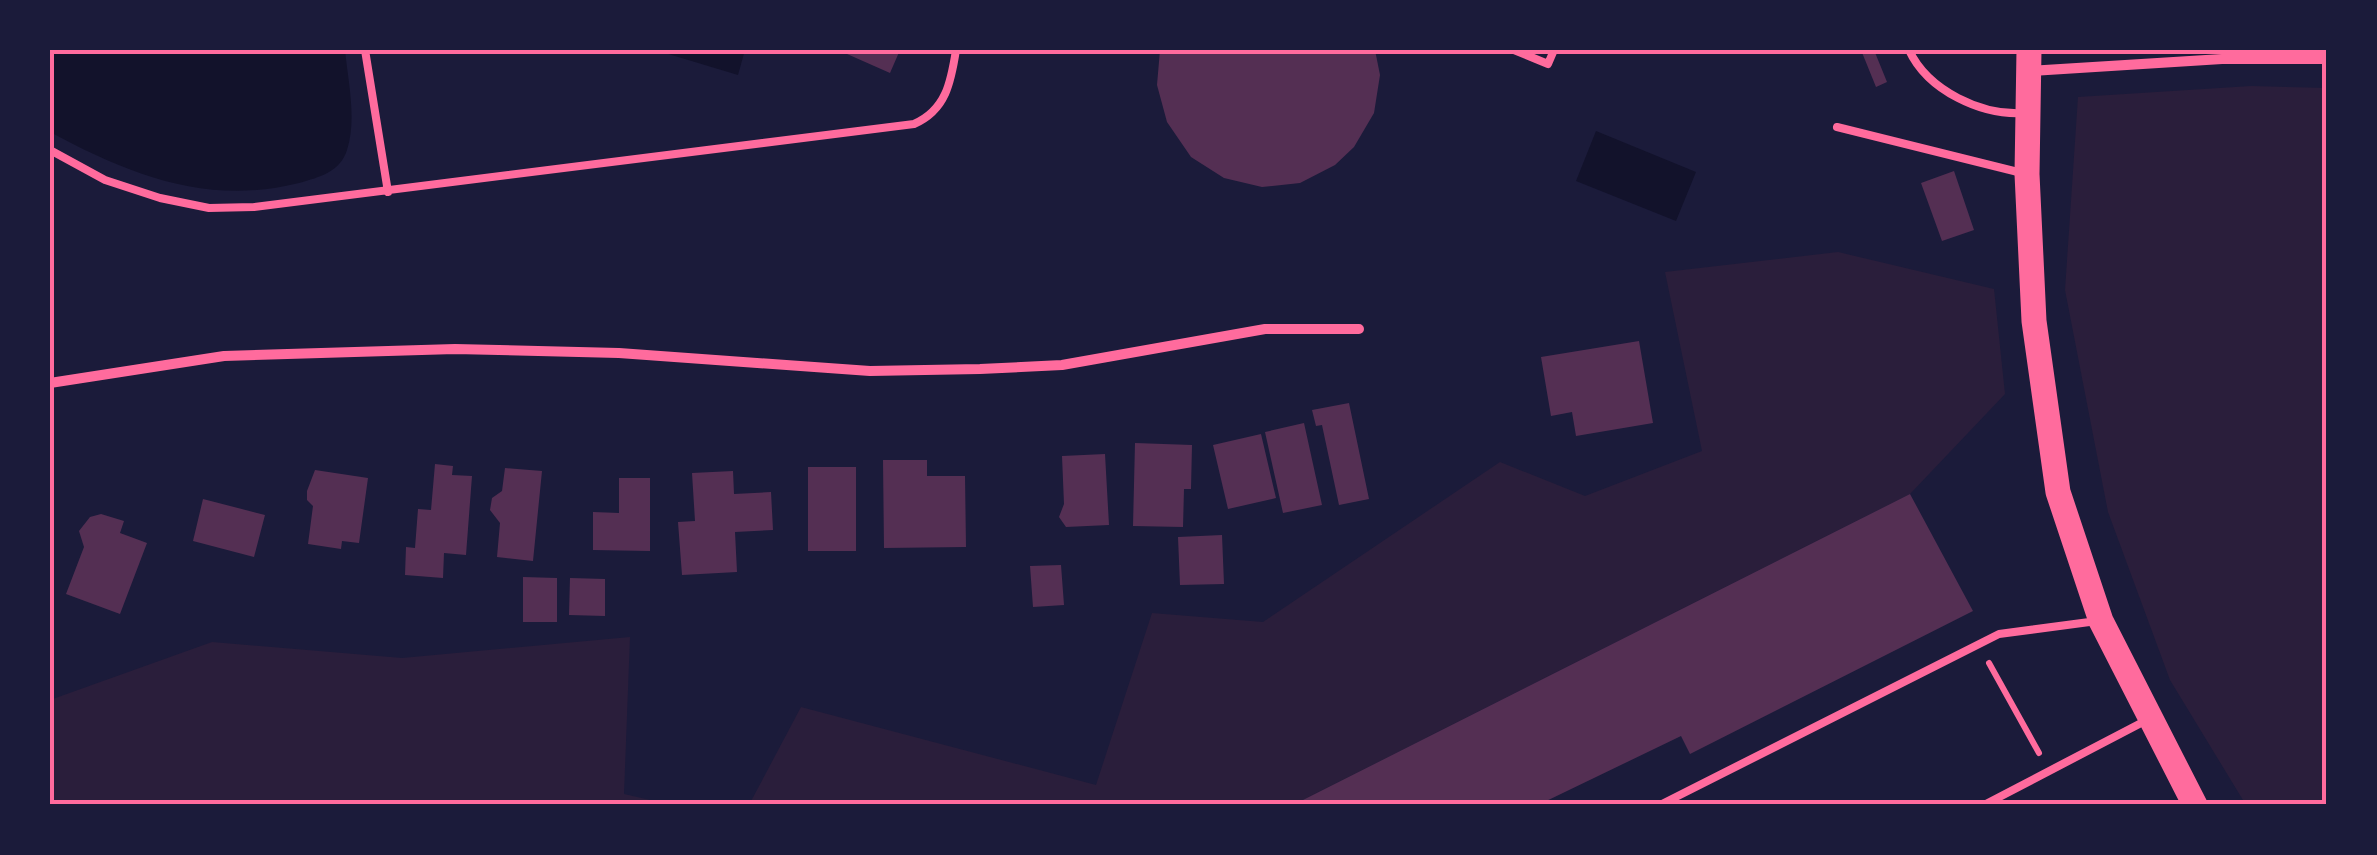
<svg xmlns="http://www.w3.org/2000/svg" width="2377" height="855" viewBox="0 0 2377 855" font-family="'Roboto Condensed',sans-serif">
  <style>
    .green { fill: #2a1e3b }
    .water { fill: #12122b }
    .building { fill: #542f53 }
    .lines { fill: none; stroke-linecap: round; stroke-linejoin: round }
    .path { stroke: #ff6b9d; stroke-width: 6 }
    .service { stroke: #ff6b9d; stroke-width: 8 }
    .minor { stroke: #ff6b9d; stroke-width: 10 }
    .primary { stroke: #ff6b9d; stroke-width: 25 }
    .neatline { fill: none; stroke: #ff6b9d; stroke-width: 4 }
  </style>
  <rect width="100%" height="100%" fill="#1b1b3a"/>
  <path class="green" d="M2251,86L2327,88V805H2246L2170,680L2108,512L2065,290L2078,97Z
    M1838,252L1994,289L2005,394L1910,494L1293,805H749L801,707L1096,785L1152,613L1263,622L1500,462L1585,496L1702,451L1665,272Z
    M630,637L624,794L672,805H50V700L212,642L402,658Z"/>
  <path class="water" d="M50,50H345C348,81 357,119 347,150C340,172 320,177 299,183C208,206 130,175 50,132Z
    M655,50H745L738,75Z
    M1596,131L1696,172L1676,221L1576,181Z"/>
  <path class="building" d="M838,50H900L890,73Z
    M1160,50H1375L1380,75L1374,113L1354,147L1335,165L1300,183L1262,187L1224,178L1191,157L1167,122L1157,85Z
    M1861,50H1874L1887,82L1876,87Z
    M1954,171L1974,230L1942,241L1921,183Z
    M1639,341L1653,423L1576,436L1572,412L1551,416L1541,357Z
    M1349,403L1369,499L1339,505L1322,425L1316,426L1312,410Z
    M1304,423L1322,505L1283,513L1265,432Z
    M1261,434L1276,498L1228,509L1213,445Z
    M1135,443L1192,445L1191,489H1184L1183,527L1133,526Z
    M1105,454L1109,525L1066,527L1059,517L1064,504L1062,456Z
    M883,460H927V476H965L966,547L884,548Z
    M435,464L453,466L452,475L472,476L466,555L444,553L443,578L405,575L406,547L415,548L418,509L431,510Z
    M808,467H856V551H808Z
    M505,468L542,471L533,561L497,557L500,523L490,510L492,498L502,491Z
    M315,470L368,478L359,543L342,541L341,549L308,544L313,506L307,500V491Z
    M733,471L734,494L771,492L773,530L735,532L737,572L682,575L678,522L695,521L692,473Z
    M619,478H650V551L593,550V512L619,513Z
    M1910,494L1973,611L1690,754L1681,736L1538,805H1293Z
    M203,499L265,515L254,557L193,541Z
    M101,514L124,521L120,533L147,543L120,614L66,594L84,547L79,531L90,517Z
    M1222,535L1224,584L1180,585L1178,537Z
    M1061,565L1064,605L1033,607L1030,566Z
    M523,577L557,578V622H523Z
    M570,578L605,579V616L569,615Z"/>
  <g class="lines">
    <path class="path" d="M1989,663L2039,753"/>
    <path class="service" d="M365,50L388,192
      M1514,50L1548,64L1554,50
      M1909,50C1928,91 1982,116 2025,113
      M1837,127L2022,173
      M50,150L105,180L160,198L209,208L254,207L914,124C946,110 951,82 956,50
      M1660,805L1999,634L2097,621
      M1984,805L2145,721"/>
    <path class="minor" d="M2030,71L2222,59H2327
      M50,383L224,356L455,349L619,353L870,371L980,369L1062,365L1265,329H1359"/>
    <path class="primary" d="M2029,50L2027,174L2034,321L2058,492L2101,621L2195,805"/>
  </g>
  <rect width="2377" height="855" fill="none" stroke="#1b1b3a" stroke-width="105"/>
  <rect x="52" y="52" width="2272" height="750" class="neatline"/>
</svg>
